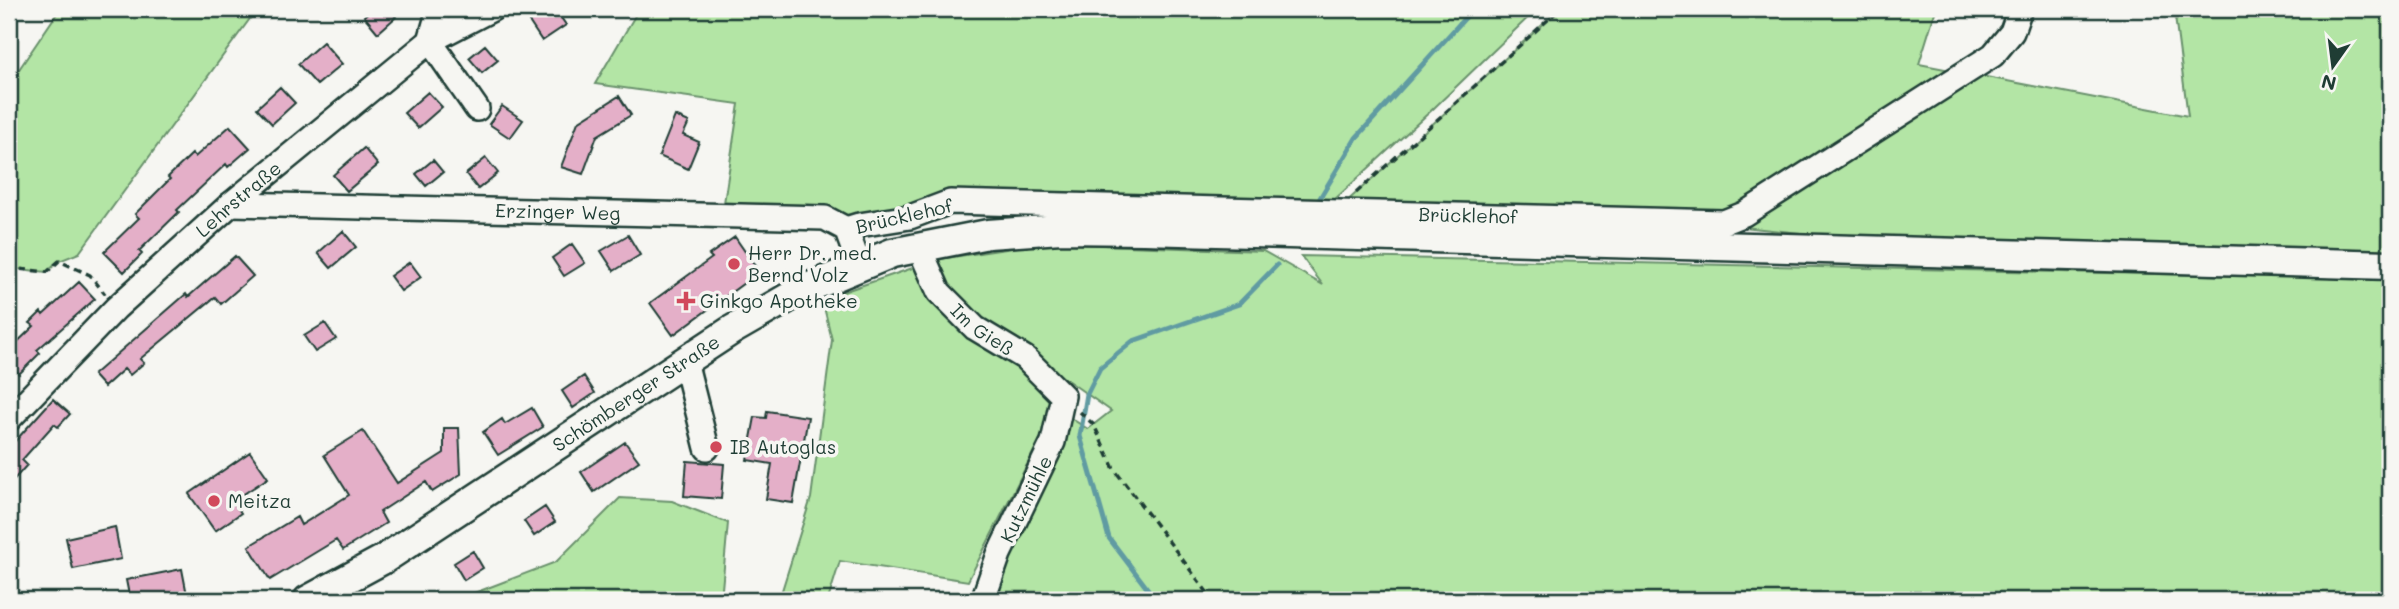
<svg xmlns="http://www.w3.org/2000/svg" width="2399" height="609" viewBox="0 0 2399 609" font-family="Mali,sans-serif">
  <style>
    .green { fill: #b3e5a5; stroke: #69916c; stroke-width: 2 }
    .lines { fill: none; stroke-linecap: round; stroke-linejoin: round }
    .stream { stroke: #609ba2; stroke-width: 5 }
    .building { fill: #e4afc8; stroke: #1f3d34; stroke-width: 2 }
    .minor-casing { stroke: #1f3d34; stroke-width: 28 }
    .major-casing { stroke: #1f3d34; stroke-width: 33 }
    .path { stroke: #1f3d34; stroke-width: 3.5; stroke-dasharray: 7 5; stroke-linecap: butt }
    .minor { stroke: #f6f6f2; stroke-width: 23 }
    .major { stroke: #f6f6f2; stroke-width: 28 }
    .poi-dot { fill: #d1495b; stroke: #f6f6f2; stroke-width: 2.5 }
    .labels { text-anchor: middle; stroke-width: 7; stroke-linejoin: round; paint-order: stroke }
    .street-label { font-size: 19px; fill: #1f3d34; stroke: #f6f6f2 }
    .poi-label { font-size: 19px; fill: #1f3d34; stroke: #f6f6f2; text-anchor: start }
  </style>
  <rect width="100%" height="100%" fill="#f6f6f2"/>
  <filter id="ink" filterUnits="userSpaceOnUse"><feTurbulence type="fractalNoise" baseFrequency=".0143" numOctaves="2"/><feDisplacementMap in="SourceGraphic" scale="14" xChannelSelector="R" yChannelSelector="G"/><feConvolveMatrix kernelMatrix="1 2 1 2 8 2 1 2 1" color-interpolation-filters="sRGB"/></filter>
  <g filter="url(#ink)">
    <path class="green" d="M60,9H257L79,253L59,261L47,272L9,268V84Z
      M652,9H1537L1434,108L1334,200L1242,198L950,202L846,229L722,216L739,104L595,84L636,14Z
      M1560,9H1936L1919,64L2188,116L2174,9H2390V251L1839,237L1706,223L1334,213Z
      M1045,243L1263,251L1323,285L1301,256L2390,279V600H995L1008,559L1067,416L1088,429L1111,411L1064,378L1040,439L968,581L840,561L828,600H779L811,498L832,340L822,299L939,259Z
      M620,498L672,501L728,523L721,600H456L556,562Z"/>
    <g class="lines">
      <path class="stream" d="M1320,198L1356,138L1473,9
        M1156,600L1109,538L1080,436L1087,394L1100,368L1133,341L1239,304L1277,265"/>
    </g>
    <path class="building" d="M372,9H389L396,17L378,33L364,16Z
      M544,9H555L566,25L542,41L528,20Z
      M323,42L342,64L317,85L298,64Z
      M485,45L498,60L482,73L469,58Z
      M280,87L295,103L272,124L257,108Z
      M428,92L442,107L418,128L404,113Z
      M619,96L631,115L597,136L583,174L561,167L578,122Z
      M502,106L523,120L510,138L489,124Z
      M675,116L689,122L683,135L699,142L688,169L659,156Z
      M230,126L250,148L228,167L226,164L177,210L179,212L139,251L142,254L124,272L104,252L139,218L135,214L170,179L168,177L192,154L195,157Z
      M364,148L378,165L347,191L333,175Z
      M486,158L498,173L478,189L466,174Z
      M433,160L443,172L426,186L416,174Z
      M343,231L356,247L331,268L318,253Z
      M628,235L640,255L614,271L601,251Z
      M735,237L759,272L673,335L650,303L712,258L709,255Z
      M572,244L585,263L564,276L552,258Z
      M235,256L253,276L221,304L215,297L140,359L144,363L130,375L124,369L104,387L93,375L186,294L188,297Z
      M410,262L421,277L401,291L390,276Z
      M79,282L95,299L37,350L40,353L19,374L9,363V350L34,326L30,323L41,312L43,315Z
      M325,323L336,339L315,352L304,336Z
      M584,376L595,393L573,408L562,391Z
      M53,399L70,414L58,427L54,424L22,460L27,465L9,485V448Z
      M532,408L543,427L498,455L483,432L502,419L505,424Z
      M767,411L808,417L793,503L766,499L772,464L747,460L755,417L766,418Z
      M444,428H459L461,474L432,492L426,482L380,512L386,523L343,550L336,540L270,580L249,546L297,517L301,525L349,495L324,455L363,431L397,483L444,453Z
      M625,442L639,461L594,492L581,472Z
      M250,452L268,478L233,501L241,513L215,531L189,494Z
      M687,461L724,464L721,499L684,496Z
      M545,507L555,522L534,536L524,521Z
      M115,527L121,559L73,569L66,538Z
      M473,551L483,568L464,580L454,563Z
      M182,569L188,600H130L126,580Z"/>
    <g class="lines">
      <g class="minor-casing">
        <g id="minor">
          <path d="M439,9L430,41L477,109"/>
          <path id="s1" d="M231,204L825,218L846,229L859,265"/>
          <path id="s2" d="M846,229L859,225L910,217L950,202L1724,222L1744,214L1993,55L2012,32L2020,9"/>
          <path id="s3" d="M919,247L939,292L975,328L1025,358L1063,396L1053,442L999,554L983,600"/>
          <path d="M685,361L707,448"/>
          <path id="s4" d="M9,419L116,308L231,204L430,41L492,9"/>
        </g>
      </g>
      <g class="major-casing">
        <g id="major">
          <path id="s5" d="M308,600L384,559L732,330L800,291L892,253L988,234L1061,229L1144,230L2390,265"/>
        </g>
      </g>
      <path class="path" d="M1356,193L1560,9
        M9,268L47,272L59,261L90,275L105,294
        M1080,412L1094,425L1114,469L1213,600"/>
      <use href="#minor" class="minor"/>
      <use href="#major" class="major"/>
    </g>
  </g>
  <g class="poi-dot">
    <circle cx="734" cy="264" r="7"/>
    <path d="M682.5 290.5h7v7h7v7h-7v7h-7v-7h-7v-7h7z"/>
    <circle cx="716" cy="447" r="7"/>
    <circle cx="214" cy="501" r="7"/>
  </g>
  <g class="labels">
    <g class="street-label">
      <text dy="7" stroke="none"><textPath href="#s4" startOffset="318">Lehrstraße</textPath></text>
      <text dy="7" stroke="none"><textPath href="#s1" startOffset="327">Erzinger Weg</textPath></text>
      <text transform="translate(904 216) rotate(-13)" y="7">Brücklehof</text>
      <text dy="7" stroke="none"><textPath href="#s2" startOffset="626">Brücklehof</textPath></text>
      <text dy="7" stroke="none"><textPath href="#s3" startOffset="107">Im Gieß</textPath></text>
      <text dy="7" stroke="none"><textPath href="#s5" startOffset="388">Schömberger Straße</textPath></text>
      <text transform="translate(1026 499) rotate(-64)" y="7">Kutzmühle</text>
    </g>
    <g class="poi-label">
      <text x="748" y="260">Herr Dr. med.<tspan x="748" dy="22">Bernd Volz</tspan></text>
      <text x="700" y="308">Ginkgo Apotheke</text>
      <text x="730" y="454">IB Autoglas</text>
      <text x="228" y="508">Meitza</text>
    </g>
  </g>
  <rect width="2399" height="609" fill="none" stroke="#f6f6f2" stroke-width="35"/>
  <rect x="18" y="18" width="2364" height="574" fill="none" stroke="#1f3d34" stroke-width="2.5" filter="url(#ink)"/>
  <g transform="translate(2333 66) rotate(194)" stroke="#f6f6f2" stroke-width="5" paint-order="stroke">
  <path d="M0-5L12 26L0 18L-12 26Z" fill="#1f3d34"/>
  <text y="-10" font-size="19" font-weight="bold" text-anchor="middle" fill="#1f3d34">N</text>
  </g>
</svg>
